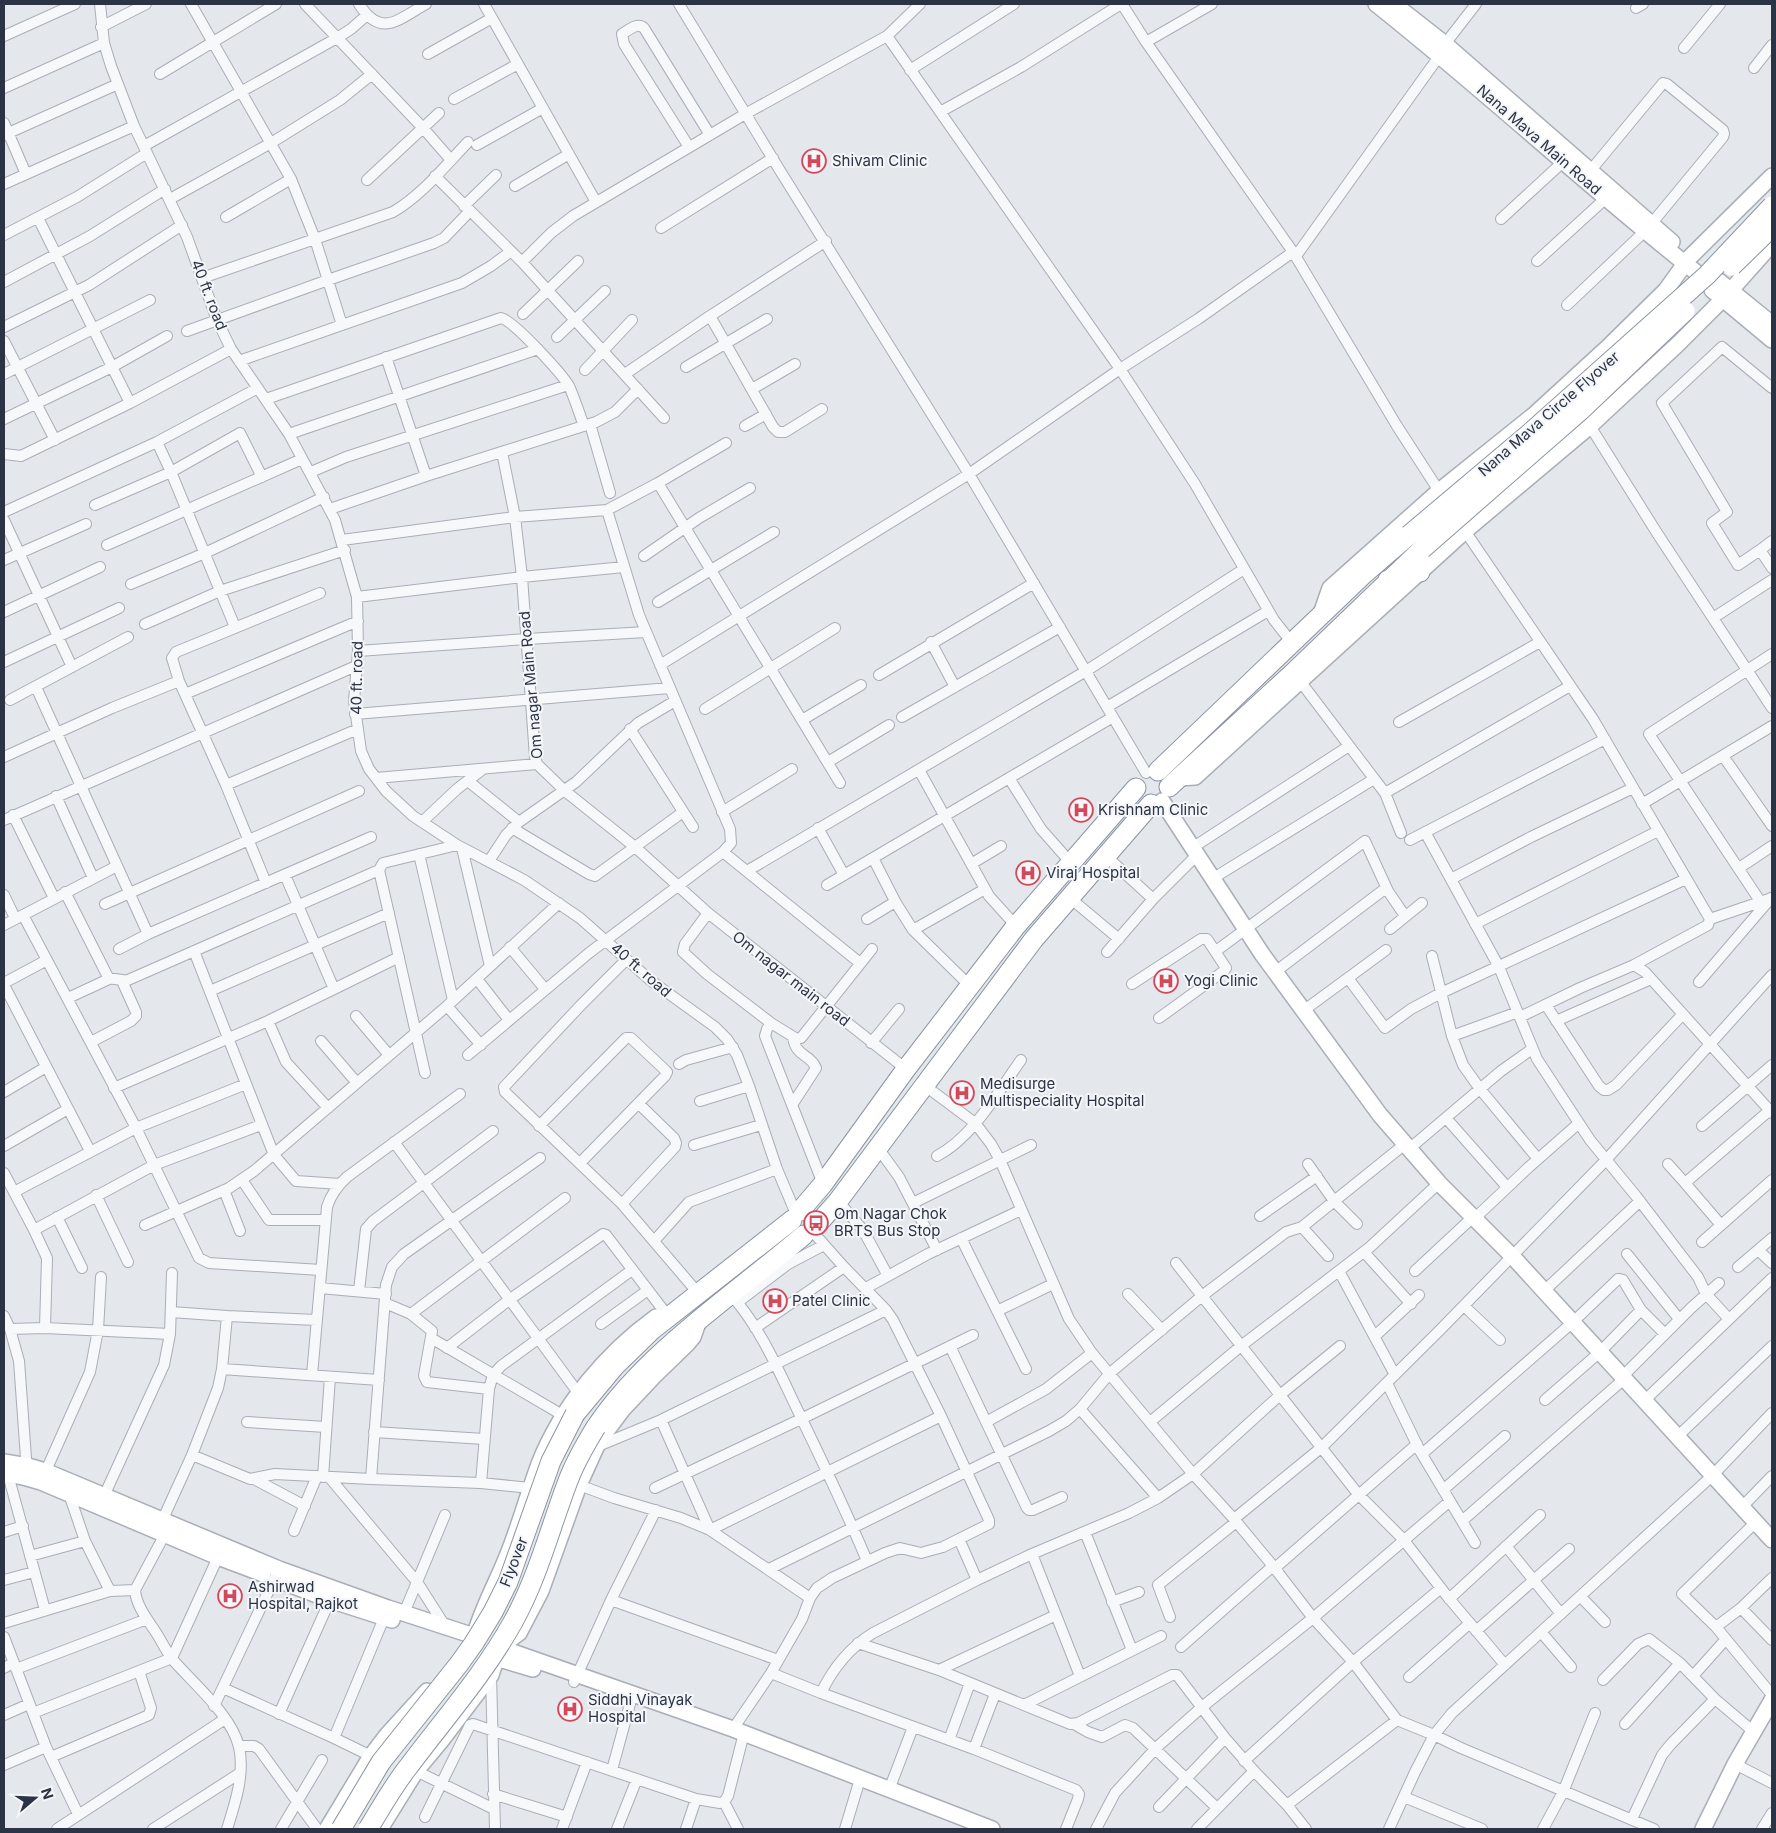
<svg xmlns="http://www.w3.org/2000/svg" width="1776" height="1833" viewBox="0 0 1776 1833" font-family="Inter,sans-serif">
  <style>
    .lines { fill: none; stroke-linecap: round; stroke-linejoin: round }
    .street-casing { stroke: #a9aeb7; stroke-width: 12 }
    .secondary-casing { stroke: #a9aeb7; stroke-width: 18 }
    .highway-casing { stroke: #8b94a3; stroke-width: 21 }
    .street { stroke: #f7f8fa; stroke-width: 10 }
    .secondary { stroke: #fff; stroke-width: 15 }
    .highway { stroke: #fff; stroke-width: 19 }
    .highway-bridge-casing { stroke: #8b94a3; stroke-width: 21; stroke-linecap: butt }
    .highway-bridge { stroke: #fff; stroke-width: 19 }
    .labels { text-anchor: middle; stroke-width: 4; stroke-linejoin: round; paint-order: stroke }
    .street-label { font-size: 15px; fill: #2b3445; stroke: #f4f6f9 }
    .poi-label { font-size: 15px; fill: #2b3445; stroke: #f4f6f9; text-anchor: start }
  </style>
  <rect width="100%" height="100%" fill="#e4e7ec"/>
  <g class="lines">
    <g class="street-casing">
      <path id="street" d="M100,4L104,43L111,66L134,126L187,237L217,320L231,349L289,434L335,520L357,597L358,651L354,701L361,751L369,769L386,791L413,816L457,845L524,880L580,918L650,980L715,1027L727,1039L737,1055L749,1086L777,1169L796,1214
        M191,4L291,179L315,239L342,325
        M305,4L423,128L451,160
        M359,4C381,39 399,19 426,4
        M484,4L596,202
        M679,4L779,169L969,474L1146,773
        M1122,4L1146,42L1293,252L1397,426L1439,491
        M1636,8L1643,4
        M101,27L146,4
        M4,36L75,4
        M887,36L1120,369L1195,484L1274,620L1292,643
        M1146,42L1212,4
        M1684,48L1720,4
        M428,54L492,18
        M1754,68L1772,45
        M910,70L1014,4
        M160,74L276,4
        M4,88L104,43
        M454,99L518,64
        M940,112L1021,67L1121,4
        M4,123L26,174
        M4,135L118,84
        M477,145L543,108
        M144,146L337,38L351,29L367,15
        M689,147L624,44L622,34C629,30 637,22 644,28L710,135
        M1591,170L1663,83L1667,84L1723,130L1724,134L1723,137L1652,223
        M435,176L522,262L664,418
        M367,180L439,113
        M4,184L134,126
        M515,186L569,154
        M170,199L271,143L340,100L372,74
        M464,206L496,175
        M226,217L291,179
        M38,218L130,403
        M1501,219L1564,161
        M661,228L773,158
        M4,235L77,197L147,153
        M1296,256L1440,55L1445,44L1476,4
        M1537,261L1606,198
        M522,262L551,233L573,216L747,113L887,36L920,4
        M202,278L393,212C422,195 445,166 468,142
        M4,282L90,236L165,189
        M1567,305L1644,232
        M523,314L578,261
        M710,316L773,427L778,432H785L822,409
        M4,327L89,285L182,225
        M187,331L328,280L434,243L444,238L469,212
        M557,337L605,291
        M4,341L55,440
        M386,357L426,476
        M239,361L462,283L491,266L510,252
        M686,367L767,319
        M585,370L632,320
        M4,374L150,300
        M625,374L710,316L826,241
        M1772,388L1722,347L1662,403L1727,512L1712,523L1738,565L1760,550L1772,568
        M752,389L795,364
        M266,399L501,318C514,321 562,374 569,386C575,399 579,413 584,426
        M4,419L112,367L167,336
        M590,424L610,493
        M745,426L766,414
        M1590,426L1657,533L1772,708
        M289,434L538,349
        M157,442L171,472L235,627
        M502,452L515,517L522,577L535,757L537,764L565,791L635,847L708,913L906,1069
        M4,454L21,456L130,403L231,349
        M311,472L346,457L568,385
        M658,483L840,783
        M95,505L171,472L240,433L262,477
        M330,509L426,476L596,422L615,412L638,389
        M4,512L157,442L258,388
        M4,520L72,667
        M1465,531L1593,719L1710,919
        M342,540L515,517L607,510L658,483L726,443
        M107,545L302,459
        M1760,550L1772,541
        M644,556L699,518L750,488
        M4,560L86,524
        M131,584L205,553L324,497
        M357,597L522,577L624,567
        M658,602L774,532
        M4,612L100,567
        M1713,618L1772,580
        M145,624L220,591L345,550
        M931,642L955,687
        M358,651L527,639L646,632
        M4,662L119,608
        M660,665L969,474L1120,369L1198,319L1293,252
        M879,675L1034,583
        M1297,677L1385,793L1401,833
        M36,687L148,934
        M185,694L358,621
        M10,700L128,637
        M1107,707L1268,611
        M705,709L835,628
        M355,714L670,688
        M902,717L1060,627
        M802,720L861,685
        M1399,722L1540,642
        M630,729L693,827
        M1723,756L1772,826
        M4,757L112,708L179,681
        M828,762L889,725
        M919,770L989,896L1016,926
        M376,778L537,764
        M1009,778L1041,829L1071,863
        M468,781L519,822
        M226,785L358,729
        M1385,793L1570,686
        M56,796L93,878
        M1642,804L1772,726
        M722,812L792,769
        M13,815L54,898
        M4,820L356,666
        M422,822L457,789L483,769
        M512,828L589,874L595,876L683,812
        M818,828L844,875
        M1425,832L1499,967L1537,1059L1590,1140L1636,1196L1698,1277L1706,1294L1729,1319
        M1410,840L1605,739
        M462,848L490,966
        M1192,848L1349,746
        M723,852L860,963
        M419,854L453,1000
        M873,858L896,903L913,930L970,986
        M489,861L506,835L519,822L576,782L638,723L675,701
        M971,864L1001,846
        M1739,868L1772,846
        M747,871L1086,671L1244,569
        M1212,879L1374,779
        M1451,879L1531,837L1633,788
        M266,883L226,785L179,681L172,658L176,652L320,593
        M827,885L1113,717
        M65,892L109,979
        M4,895L15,918
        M1070,898L1119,939
        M1153,899L1197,855
        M1760,901L1649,734L1772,654
        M105,904L359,791
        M708,913L685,944L683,952L707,974L771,1023L797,1039L801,1038L872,949
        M23,915L136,1128L199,1258L209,1263L321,1270
        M867,919L895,902
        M1475,924L1658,831
        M4,925L117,866
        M1390,929L1422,903
        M913,930L985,889
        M510,947L545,989
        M119,949L148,934L371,837
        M194,951L274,1155L296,1181L340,1184
        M1216,951L1365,841L1388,891L1405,916
        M1107,952L1153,899L1107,857
        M1432,956L1452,1036L1463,1065L1480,1089L1538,1159
        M626,960L581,1005L504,1087L505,1092L622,1204L698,1293
        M1634,965L1645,972L1772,1113
        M1275,972L1386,888
        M1348,978L1385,1028L1411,1009L1441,993L1686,879
        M477,979L509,1020
        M1699,982L1771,898
        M4,983L47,960
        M1132,984L1201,939H1207L1226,968L1224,971L1159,1018
        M4,985L90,1151
        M334,989L399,957
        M210,991L389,913
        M68,998L109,979C116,978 121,981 128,980L379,870
        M1546,1005L1599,1086L1604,1090H1608L1616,1085L1683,1014
        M447,1006L481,1045
        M1303,1011L1386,950
        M356,1016L389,1055
        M1520,1017L1580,988L1634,965L1708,925L1710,919L1772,898
        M268,1021L286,1062L328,1108
        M1556,1021L1651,979
        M771,1023L767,1029L765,1036L823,1184
        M1452,1036L1518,1012
        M321,1041L357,1083
        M91,1042L131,1021L136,1016V1012L122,981
        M871,1043L899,1009
        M468,1055L589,953L723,852L731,843L730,829L639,615L607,510
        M679,1064L686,1060L733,1047
        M425,1073L379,870L383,863L457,845
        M924,1085L975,1123L991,1144L1000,1160L1069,1319L1092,1353L1193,1474L1234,1519L1273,1566L1313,1618L1353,1662L1397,1720L1434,1735L1461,1748L1654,1829
        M114,1088L268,1021L334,989L285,875
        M4,1092L46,1067
        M700,1101L749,1086
        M792,1105L816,1068C810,1053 796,1058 793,1037
        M1446,1118L1507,1187
        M539,1126L626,1038H631L665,1070L667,1072L665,1076L580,1163
        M1702,1126L1772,1065
        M394,1142L579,1394
        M694,1145L761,1125
        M4,1146L68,1109
        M878,1148L899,1177L937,1250
        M1409,1149L1501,1071L1532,1049
        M937,1156C972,1138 998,1092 1021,1060
        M1308,1164L1334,1201L1357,1224
        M1668,1164L1685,1183
        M4,1173L34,1230L47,1258L45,1328
        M242,1180L269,1220H325
        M224,1190L240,1231
        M14,1192L136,1128L246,1084
        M96,1195L128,1262
        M838,1201L863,1230L888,1276
        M913,1203L1031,1145
        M622,1204L675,1147L676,1143L674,1138L639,1104
        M1260,1216L1317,1176
        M57,1217L82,1268
        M1475,1218L1529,1167L1579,1123
        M145,1225L229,1188L254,1171L447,1006L559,903
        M1721,1225L1685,1183L1770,1110
        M1302,1227L1328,1256
        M34,1230L154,1165L261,1125
        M961,1238L1026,1369
        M654,1241L689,1202L777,1169
        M1702,1242L1772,1180
        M1758,1250L1772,1263
        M1364,1252L1411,1304
        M1627,1254L1679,1319
        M1176,1263L1358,1494L1403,1539L1447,1596L1505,1665
        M1738,1267L1772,1238
        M1339,1271L1395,1375
        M1415,1271L1473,1217
        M320,1288L386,1294
        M866,1288L928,1254L1021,1210
        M359,1291L366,1229L373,1221L493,1131
        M1544,1291L1640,1201
        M1128,1294L1162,1330
        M731,1295C761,1328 779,1372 798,1411C822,1461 846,1510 867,1561
        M738,1302L788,1264L824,1245
        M385,1303L411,1314L565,1198
        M1464,1306L1500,1340
        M997,1311L1053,1284
        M171,1312L227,1316L317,1320
        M411,1314L432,1331L424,1376L427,1382L489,1389
        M4,1316L10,1329L19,1361L27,1472
        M601,1324L648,1290
        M755,1328L844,1267
        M10,1329L45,1328L170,1334
        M1375,1336L1419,1295
        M431,1338L564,1416
        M950,1346L1027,1508L1029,1510H1033L1062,1497
        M447,1348L509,1300L603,1234L606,1235L664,1311
        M222,1369L379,1380
        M312,1375L327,1207C331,1194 337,1186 347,1177L460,1094
        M1622,1377L1691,1308L1719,1283
        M1387,1383L1420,1451L1475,1543
        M1545,1400L1600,1352L1641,1310
        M1644,1401L1772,1278
        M1080,1409L1158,1498
        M661,1420L710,1530L941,1416
        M247,1422L326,1427
        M986,1422L1046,1389L1092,1353
        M1150,1422L1241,1346L1370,1247L1439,1183
        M374,1432L484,1439
        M1677,1437L1772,1346
        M596,1447L661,1420L886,1310
        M1422,1454L1573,1322L1618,1279L1623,1280L1641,1310L1665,1334
        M192,1455L250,1479L275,1474L371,1479L481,1483L531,1488
        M7,1471L45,1610
        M44,1475L90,1372L98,1330L101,1277
        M323,1477L330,1377
        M329,1477L417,1582L404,1613
        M254,1479L305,1506
        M371,1479L386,1285L392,1267L404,1254L540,1158
        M481,1483L489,1389L493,1375L501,1366L632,1270
        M579,1485L614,1498L681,1518L710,1530L810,1598
        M655,1488L801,1419L973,1335
        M1443,1490L1505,1436
        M69,1494L85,1541L110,1591
        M104,1496L164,1365L170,1334L172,1273
        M1742,1507L1772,1476
        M445,1515L417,1582L445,1626
        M1234,1519L1322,1447L1439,1331L1606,1160L1772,975
        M162,1521L192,1455L218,1388L222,1369L227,1316
        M1462,1521L1624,1379
        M1756,1522L1682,1594L1716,1627L1772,1695
        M294,1531L317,1476
        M4,1532L23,1526
        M1085,1532L1132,1650
        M165,1534L135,1590C136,1605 147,1619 155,1631C161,1640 166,1651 173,1660C194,1684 232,1716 239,1747C245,1774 235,1804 227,1829
        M959,1539L977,1580
        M1506,1546L1561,1614
        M1032,1554L1080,1676
        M30,1556L85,1541
        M1275,1568L1417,1444
        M769,1569L1049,1431L1066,1421L1080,1409L1110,1373L1202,1296L1286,1232L1302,1227L1405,1144
        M4,1580L34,1572
        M1581,1597L1605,1622
        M1449,1599L1540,1515
        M611,1600L778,1660
        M1112,1602L1139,1592
        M1741,1608L1772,1640
        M1170,1617L1158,1585L1236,1522
        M4,1623L110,1591L135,1590
        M1716,1627L1741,1608L1772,1578
        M1476,1631L1569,1549
        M1541,1632L1571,1667
        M4,1637L46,1747L78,1814
        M858,1643L939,1670L1070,1724L1078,1723L1172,1675H1177L1225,1738L1254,1771L1287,1805L1306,1829
        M1181,1647L1273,1566
        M4,1668L13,1663
        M16,1669L147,1619
        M939,1670L1056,1615
        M771,1673L821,1693L974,1749L1076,1790L1079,1794L1078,1799L1066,1829
        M491,1675L495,1829
        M1693,1676L1726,1639
        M1409,1677L1470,1623
        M1603,1680L1638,1644L1649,1639L1680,1663L1715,1699L1754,1732
        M574,1682L611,1600L656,1510
        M223,1688L334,1738L371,1756
        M821,1693C833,1668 849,1648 873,1633L977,1580L1032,1554L1129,1513L1158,1498L1193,1474L1280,1395L1340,1346
        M1024,1705L1161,1636
        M214,1706L279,1569
        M33,1713L172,1658L218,1557
        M279,1714L330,1600
        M4,1715L29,1704
        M1074,1724L1088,1732L1102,1737L1125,1725L1133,1728L1217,1808
        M1625,1724L1680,1663
        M733,1729L771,1673L802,1619L810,1598L817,1588L832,1578L885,1553L900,1548L921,1553L928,1551L943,1547L989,1524V1520L941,1416L893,1320L886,1310L844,1267L812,1231
        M334,1738L384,1618
        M949,1740L970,1683
        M239,1746H254L259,1749L317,1829
        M974,1749L995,1694
        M51,1757L149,1715L151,1708L139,1671
        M1244,1761L1353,1662L1441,1588
        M1735,1764L1772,1783
        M4,1765L46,1747
        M612,1770L633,1693
        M416,1771L494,1809
        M889,1790L913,1727
        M493,1794L567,1817
        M1404,1797L1482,1829
        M724,1802L738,1829
        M1287,1805L1397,1720
        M1159,1807L1225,1738
        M425,1817L470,1725L473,1724L696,1799L720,1803L724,1802L728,1796L744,1733
        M1632,1819L1662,1755L1671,1744L1715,1699
        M57,1829L225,1719
        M153,1829L240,1773
        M281,1829L322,1760
        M562,1829L587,1762
        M617,1829L637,1779
        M686,1829L696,1799
        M845,1829L860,1779
        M1096,1829L1115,1793L1156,1748L1202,1707L1313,1618L1450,1501
        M1197,1829L1254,1771
        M1389,1829L1415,1772L1434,1735L1452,1713L1712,1476L1772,1413
        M1543,1829L1563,1792L1595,1713
        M1762,1829L1772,1813"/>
    </g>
    <g class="secondary-casing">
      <path id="secondary" d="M1376,4C1487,92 1590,189 1702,277
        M1394,4L1445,44L1672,242
        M1719,281L1772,324
        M1712,290L1772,340
        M1321,614L1330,588L1439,491L1535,414L1607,348L1666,290L1689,258L1772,176
        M1178,778L1195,777L1465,531L1590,426L1678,344L1723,299L1772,244
        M1162,801L1262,954L1380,1115L1439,1183L1513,1257L1772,1540
        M4,1462L28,1466L45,1471L279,1569L388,1608L471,1635
        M4,1473L27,1478L41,1482L218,1557L263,1574
        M286,1583L330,1600L392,1620
        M476,1631C484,1604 498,1580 508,1554C520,1524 528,1494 539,1464C562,1406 606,1353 656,1317
        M504,1644L519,1633L541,1591L579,1485L599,1441L623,1409L654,1376L688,1343L693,1337L698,1323
        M504,1649L733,1729L992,1829
        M499,1659L533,1669
        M327,1829L371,1756L387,1735L427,1691
        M380,1829L416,1771L441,1741L491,1675L495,1663
        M1703,1829L1735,1764L1772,1700"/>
    </g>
    <g class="highway-casing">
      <path id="highway" d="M1388,580L1420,572
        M1158,771L1365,573L1409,535
        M1169,787L1294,672L1422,549
        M800,1211L823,1184L906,1069L1016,926L1136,788
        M815,1227L838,1201L1034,939L1151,804
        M575,1414L615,1366L652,1330L792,1220
        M596,1427C647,1351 735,1294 804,1235"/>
    </g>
    <use href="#street" class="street"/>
    <use href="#secondary" class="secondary"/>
    <use href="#highway" class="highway"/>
    <g class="highway-bridge-casing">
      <path id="highway-bridge" d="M1732,266L1772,227
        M1409,535L1530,433L1707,275L1772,206
        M1422,549L1581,410L1685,311
        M341,1829L381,1762L459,1664L474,1643L493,1612L508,1582L551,1461L575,1414
        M368,1829C381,1808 393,1786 409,1766C445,1718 484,1674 513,1622C538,1577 550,1528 568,1481C575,1462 585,1445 596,1427"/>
    </g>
    <use href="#highway-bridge" class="highway-bridge"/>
  </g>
  <defs>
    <g id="hospital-ring" transform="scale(1.25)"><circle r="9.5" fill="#f4f6f9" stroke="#d1495b" stroke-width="1.5"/><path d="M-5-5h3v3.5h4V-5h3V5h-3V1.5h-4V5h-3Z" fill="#d1495b"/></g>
    <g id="bus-ring" transform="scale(1.25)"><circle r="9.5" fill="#f4f6f9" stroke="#d1495b" stroke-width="1.5"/><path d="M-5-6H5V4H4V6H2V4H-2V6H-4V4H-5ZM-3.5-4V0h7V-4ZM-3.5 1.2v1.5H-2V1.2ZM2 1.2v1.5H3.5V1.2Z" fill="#d1495b"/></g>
  </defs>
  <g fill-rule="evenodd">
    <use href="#hospital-ring" x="814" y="161"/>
    <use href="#hospital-ring" x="1081" y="810"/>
    <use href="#hospital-ring" x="1028" y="873"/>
    <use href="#hospital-ring" x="1166" y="981"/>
    <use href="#hospital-ring" x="962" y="1093"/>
    <use href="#bus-ring" x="816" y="1223"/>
    <use href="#hospital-ring" x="775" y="1301"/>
    <use href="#hospital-ring" x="230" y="1596"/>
    <use href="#hospital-ring" x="570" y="1709"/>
  </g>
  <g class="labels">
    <g class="street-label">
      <text transform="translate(1539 140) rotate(41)" y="5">Nana Mava Main Road</text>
      <text transform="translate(209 295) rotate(69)" y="5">40 ft. road</text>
      <text transform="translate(1549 414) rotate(-41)" y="5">Nana Mava Circle Flyover</text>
      <text transform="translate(357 678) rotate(-89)" y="5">40 ft. road</text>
      <text transform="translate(531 685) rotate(-95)" y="5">Om nagar Main Road</text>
      <text transform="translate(641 970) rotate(41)" y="5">40 ft. road</text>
      <text transform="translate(791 979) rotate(38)" y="5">Om nagar main road</text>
      <text transform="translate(514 1562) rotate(-69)" y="5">Flyover</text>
    </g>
    <g class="poi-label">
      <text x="832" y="166">Shivam Clinic</text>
      <text x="1098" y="815">Krishnam Clinic</text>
      <text x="1046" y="878">Viraj Hospital</text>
      <text x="1184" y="986">Yogi Clinic</text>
      <text x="980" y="1089">Medisurge<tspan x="980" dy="17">Multispeciality Hospital</tspan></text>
      <text x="834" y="1219">Om Nagar Chok<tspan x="834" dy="17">BRTS Bus Stop</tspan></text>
      <text x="792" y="1306">Patel Clinic</text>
      <text x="248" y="1592">Ashirwad<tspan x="248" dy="17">Hospital, Rajkot</tspan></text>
      <text x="588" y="1705">Siddhi Vinayak<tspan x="588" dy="17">Hospital</tspan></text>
    </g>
  </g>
  <rect width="1776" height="1833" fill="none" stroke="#2b3445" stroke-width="10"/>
  <g transform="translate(35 1798) rotate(71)" stroke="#f4f6f9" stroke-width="4" paint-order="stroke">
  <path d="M0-4L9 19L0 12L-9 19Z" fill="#2b3445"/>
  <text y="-8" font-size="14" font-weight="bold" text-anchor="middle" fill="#2b3445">N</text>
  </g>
</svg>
